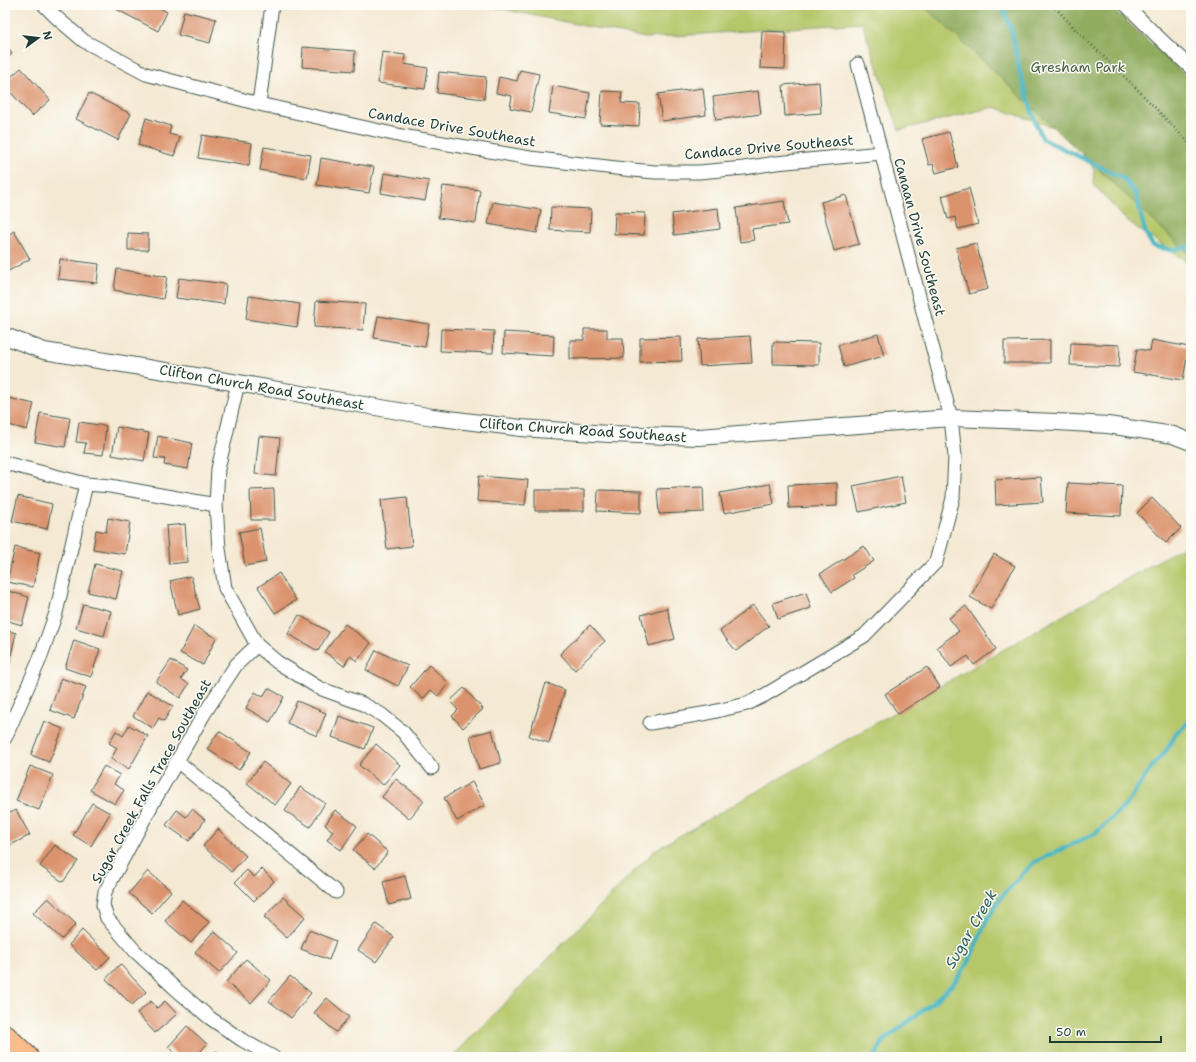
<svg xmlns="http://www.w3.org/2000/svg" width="1196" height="1062" viewBox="0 0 1196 1062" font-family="'Shantell Sans',sans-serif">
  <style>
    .green { fill: #b6c76a; stroke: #6a824f }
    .forest { fill: #90ac5e; stroke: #587449 }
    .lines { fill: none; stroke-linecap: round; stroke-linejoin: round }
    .stream { stroke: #48b6c1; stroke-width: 4.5 }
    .building { fill: #db936d }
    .minor-casing { stroke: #3f574c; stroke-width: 15 }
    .tertiary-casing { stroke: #3f574c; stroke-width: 18 }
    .motorway-casing { stroke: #3f574c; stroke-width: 24 }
    .path { stroke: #3f574c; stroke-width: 2.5; stroke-dasharray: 1 3; stroke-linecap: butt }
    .minor { stroke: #fff; stroke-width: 13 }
    .tertiary { stroke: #fff; stroke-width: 16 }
    .motorway { stroke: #f9bc8a; stroke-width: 22 }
    .labels { text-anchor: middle; stroke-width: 3; stroke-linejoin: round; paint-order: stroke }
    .park-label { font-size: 14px; fill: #456042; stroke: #fdfcf7 }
    .street-label { font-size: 14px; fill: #1f3d34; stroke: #fdfcf7 }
    .water-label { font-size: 15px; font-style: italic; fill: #2b615e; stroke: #fdfcf7 }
  </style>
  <rect width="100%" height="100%" fill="#fdfcf7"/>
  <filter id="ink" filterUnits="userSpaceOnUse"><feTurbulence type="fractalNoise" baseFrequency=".025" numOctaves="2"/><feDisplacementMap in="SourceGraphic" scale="8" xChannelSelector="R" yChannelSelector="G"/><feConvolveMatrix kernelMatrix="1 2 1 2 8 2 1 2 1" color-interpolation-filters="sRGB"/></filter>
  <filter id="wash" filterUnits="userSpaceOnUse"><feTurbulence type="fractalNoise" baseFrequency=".012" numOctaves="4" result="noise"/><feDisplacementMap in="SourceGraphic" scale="16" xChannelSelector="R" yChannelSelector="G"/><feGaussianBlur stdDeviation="0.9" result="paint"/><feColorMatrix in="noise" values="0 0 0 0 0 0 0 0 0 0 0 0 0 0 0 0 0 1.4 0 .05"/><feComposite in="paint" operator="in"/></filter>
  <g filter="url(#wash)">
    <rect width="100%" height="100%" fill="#f4e9d3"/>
    <path class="green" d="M482,5H1104L1191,93V267L1184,260L1127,221L1093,184L1094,170L1071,128L1053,127L994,107L899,130L862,23L645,38Z
      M1191,542V1057H452L655,850Z"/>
    <path class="forest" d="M923,5H1109L1191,80V256Z"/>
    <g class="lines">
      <path class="stream" d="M1002,5L1012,32L1020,73L1036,124L1043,139L1123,178L1136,194L1145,232L1153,246L1171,250L1187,247L1191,250
        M875,1057L883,1041L932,1003L953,984L968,963L987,920L1001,897L1033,863L1096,833L1126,805L1154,764L1166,751L1177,732L1187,724L1191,718"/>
    </g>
    <g id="blocks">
      <path class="building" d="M118,5H157L156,6L167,12L158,31L116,9Z
        M316,5H338V8L316,7Z
        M184,11L216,19L210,43L178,35Z
        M762,31L786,32L785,69L760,68Z
        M5,43L12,54L5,59Z
        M303,47L355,51L354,71L302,67Z
        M382,52L405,55L404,64L428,68L425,89L378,83Z
        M21,68L50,100L32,116L5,86V82Z
        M520,70L539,74L531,112L510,108L512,96L496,93L499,77L517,81Z
        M439,72L486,77L484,99L437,93Z
        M819,82L821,113L785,116L783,85Z
        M553,86L590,93L586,119L549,113Z
        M703,88L706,115L662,121L658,94Z
        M602,91L622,92L621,103L640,104L639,126L600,124Z
        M758,91L761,114L716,120L713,97Z
        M89,93L131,114L118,140L76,119Z
        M146,118L171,126L169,134L180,137L174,156L138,145Z
        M949,132L958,167L936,173L933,164L929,165L922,139Z
        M202,135L252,143L249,166L198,158Z
        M264,147L311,155L307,178L260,170Z
        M321,158L374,167L369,193L317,185Z
        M384,173L429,181L425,201L381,193Z
        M443,186L480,190L476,223L438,218Z
        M969,188L978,224L958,229L955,217L948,219L942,196Z
        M846,195L859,244L834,251L821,202Z
        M784,201L788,224L752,229L754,240L740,242L736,208Z
        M493,202L541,210L537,233L488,224Z
        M551,207L591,209L590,232L550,230Z
        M718,208L720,229L674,235L672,214Z
        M615,212L645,213L644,235L614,234Z
        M14,231L30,259L5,273V237Z
        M128,233L148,234V250H128Z
        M976,243L988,289L969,294L956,248Z
        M60,259L99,264L97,283L58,279Z
        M117,269L167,277L163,299L114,290Z
        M179,278L226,284L224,304L176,298Z
        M249,296L300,304L297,327L246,319Z
        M316,301L365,304L363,330L314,327Z
        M378,316L429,324L425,347L374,338Z
        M441,329L494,331L493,353L440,351Z
        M584,329H607V338H623L624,358L570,359V340H584Z
        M504,332L554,335L553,356L503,353Z
        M878,334L884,356L844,367L838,345Z
        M750,336L752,363L700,366L698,339Z
        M681,337L682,361L640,362V338Z
        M1050,340V363H1004V341Z
        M1152,340L1189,347L1183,380L1133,372L1137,349L1150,351Z
        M773,342L819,343V365L773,364Z
        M1071,343L1120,345L1119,367L1070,365Z
        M5,397L34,404L27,430L5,424Z
        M40,413L70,418L65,447L35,442Z
        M79,422L106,426L103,455L84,453L86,443L76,442Z
        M117,427L149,433L144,461L112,455Z
        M158,436L192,443L188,469L164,465L165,459L154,458Z
        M259,436L280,438L276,476L255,474Z
        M479,476L528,480L525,505L477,501Z
        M901,476L906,502L859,512L853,486Z
        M1041,477L1043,502L996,505L995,480Z
        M837,483V506L789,508L788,485Z
        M1068,483L1122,486L1121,516L1066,513Z
        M770,484L774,504L724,513L720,493Z
        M703,487L704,512L659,514L657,489Z
        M274,489L275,520H251L250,490Z
        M535,490H584V511H535Z
        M598,490L641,491V513L597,511Z
        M18,496L52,504L47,529L12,521Z
        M407,497L412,546L387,549L381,500Z
        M1152,498L1181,528L1166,543L1137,513Z
        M108,518L130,522L125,554L93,549L96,530L106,532Z
        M185,524L188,562L169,564L166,526Z
        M260,528L266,562L245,566L239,532Z
        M864,546L874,561L852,575L854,578L832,592L820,574Z
        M15,547L40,553L33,587L7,582Z
        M994,554L1015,566L991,609L970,597Z
        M95,564L123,571L116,599L88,592Z
        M279,573L296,600L275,613L258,587Z
        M191,576L200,609L178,615L170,581Z
        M5,590L29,597L22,625L5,620Z
        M806,592L811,608L778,619L773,603Z
        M83,604L111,611L104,636L76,628Z
        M753,605L769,626L736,651L720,631Z
        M966,606L996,649L974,665L968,656L951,667L937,647L959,631L949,618Z
        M667,608L675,639L649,646L641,615Z
        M299,615L329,632L318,651L288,634Z
        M345,624L371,643L357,661L350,656L344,666L325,652Z
        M590,625L605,641L575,670L560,654Z
        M194,626L216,638L203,665L180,653Z
        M5,630L16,633L9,665L5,664Z
        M74,640L100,649L91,677L65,668Z
        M376,650L408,666L398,686L366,670Z
        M171,660L187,670L181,679L189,684L180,698L156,682Z
        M429,665L449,683L438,696L431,690L423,699L410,687Z
        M927,667L940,687L898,714L885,694Z
        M61,678L86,687L74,719L50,710Z
        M546,683L565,690L549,743L529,736Z
        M268,688L284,697L270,722L246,708L255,692L263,697Z
        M464,688L483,709L463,728L452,716L458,710L450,701Z
        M147,691L173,706L164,721L159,718L153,728L133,716Z
        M297,701L326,713L317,736L287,723Z
        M339,716L373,728L365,749L332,737Z
        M44,721L63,729L49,762L31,755Z
        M129,725L148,736L129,769L111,759L117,748L109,743L116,731L123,736Z
        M492,730L501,763L479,769L470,736Z
        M219,731L251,752L239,770L207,749Z
        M376,744L400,765L383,785L359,765Z
        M263,762L291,784L275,805L247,783Z
        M30,766L53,775L39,810L16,801Z
        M104,766L120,775L114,784L124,790L115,804L90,790Z
        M396,779L424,801L409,819L382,797Z
        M472,782L485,805L457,821L444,798Z
        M300,787L325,803L310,827L285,811Z
        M92,803L110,813L91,846L73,835Z
        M192,809L205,820L189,841L166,825L177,810L186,817Z
        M16,810L30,835L7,847L5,844V815Z
        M335,810L357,826L341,850L327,840L333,831L325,825Z
        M218,829L246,856L231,872L203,846Z
        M367,834L388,852L375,868L353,850Z
        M55,845L78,861L63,882L40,866Z
        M262,869L274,881L254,901L235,882L247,870L254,877Z
        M148,871L171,891L152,913L129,893Z
        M405,876L411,899L389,905L383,882Z
        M283,897L305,917L287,938L264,917Z
        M48,898L76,924L62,939L33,913Z
        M182,900L209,922L191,943L165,921Z
        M376,924L394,937L376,962L358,950Z
        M82,930L110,957L97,970L69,945Z
        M309,930L336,941L329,960L301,949Z
        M214,931L238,953L219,973L195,952Z
        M246,959L271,980L251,1003L226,982Z
        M120,964L146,992L132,1005L106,979Z
        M290,976L311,993L291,1018L269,1001Z
        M327,998L349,1017L336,1032L314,1013Z
        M151,1001L157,1008L165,1001L177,1014L155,1033L137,1013Z
        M187,1026L207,1044L196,1057H179L168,1047Z
        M216,1051L223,1057H210Z"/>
    </g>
  </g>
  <g filter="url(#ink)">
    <use href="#blocks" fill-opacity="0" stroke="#3f574c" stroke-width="1"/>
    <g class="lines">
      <g class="minor-casing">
        <path id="minor" d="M44,5L57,18L84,41L146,74L259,104L402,136L530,158L633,170L655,172H699L744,168L776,163L881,153
          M1126,5L1155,34L1191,68
          M259,104L272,5
          M238,383L218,469L216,505L219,549L225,588L257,645L277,662L319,688L363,704L382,715L403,732L432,768
          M5,463L86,484L110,486L216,505
          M257,645L236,665L204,714L154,801L105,892L103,905L107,918L135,951L178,991L210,1018L242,1040L273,1057
          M650,723L708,713L747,704L765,695L864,636L936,562L953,498L955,456L951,418L858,64
          M5,738L39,661L56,613L86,484
          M177,761L336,892"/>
      </g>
      <g class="tertiary-casing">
        <path id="tertiary" d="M5,336L44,351L238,383L433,417L521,428L609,434L699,437L951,418L1057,422L1108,425L1173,435L1191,442"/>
      </g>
      <g class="motorway-casing">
        <path id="motorway" d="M5,1036L27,1057"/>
      </g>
      <path class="path" d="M1053,5L1075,29L1139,91L1191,145"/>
      <use href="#minor" class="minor"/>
      <use href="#tertiary" class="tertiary"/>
      <use href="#motorway" class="motorway"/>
    </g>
  </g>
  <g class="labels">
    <g class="park-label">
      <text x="1078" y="72">Gresham Park</text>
    </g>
    <g class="street-label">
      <text transform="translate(452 127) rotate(10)" y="5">Candace Drive Southeast</text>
      <text transform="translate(769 147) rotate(-5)" y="5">Candace Drive Southeast</text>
      <text transform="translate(920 237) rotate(75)" y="5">Canaan Drive Southeast</text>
      <text transform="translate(262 387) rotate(10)" y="5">Clifton Church Road Southeast</text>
      <text transform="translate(583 430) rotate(4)" y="5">Clifton Church Road Southeast</text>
      <text transform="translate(151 781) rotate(-61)" y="5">Sugar Creek Falls Trace Southeast</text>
    </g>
    <g class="water-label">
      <text transform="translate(971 929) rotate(-60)" y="5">Sugar Creek</text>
    </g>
  </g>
  <rect width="1196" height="1062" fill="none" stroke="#fdfcf7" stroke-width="20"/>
  <g transform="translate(38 38) rotate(75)" stroke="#fdfcf7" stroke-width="3" paint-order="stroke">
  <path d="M0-3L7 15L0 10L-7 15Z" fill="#1f3d34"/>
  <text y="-6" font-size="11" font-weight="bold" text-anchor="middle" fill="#1f3d34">N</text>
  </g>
  <path d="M1050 1036v6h111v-6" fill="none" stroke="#1f3d34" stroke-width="2"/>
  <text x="1056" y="1036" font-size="12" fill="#1f3d34" stroke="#fdfcf7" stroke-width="3" paint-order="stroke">50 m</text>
</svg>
